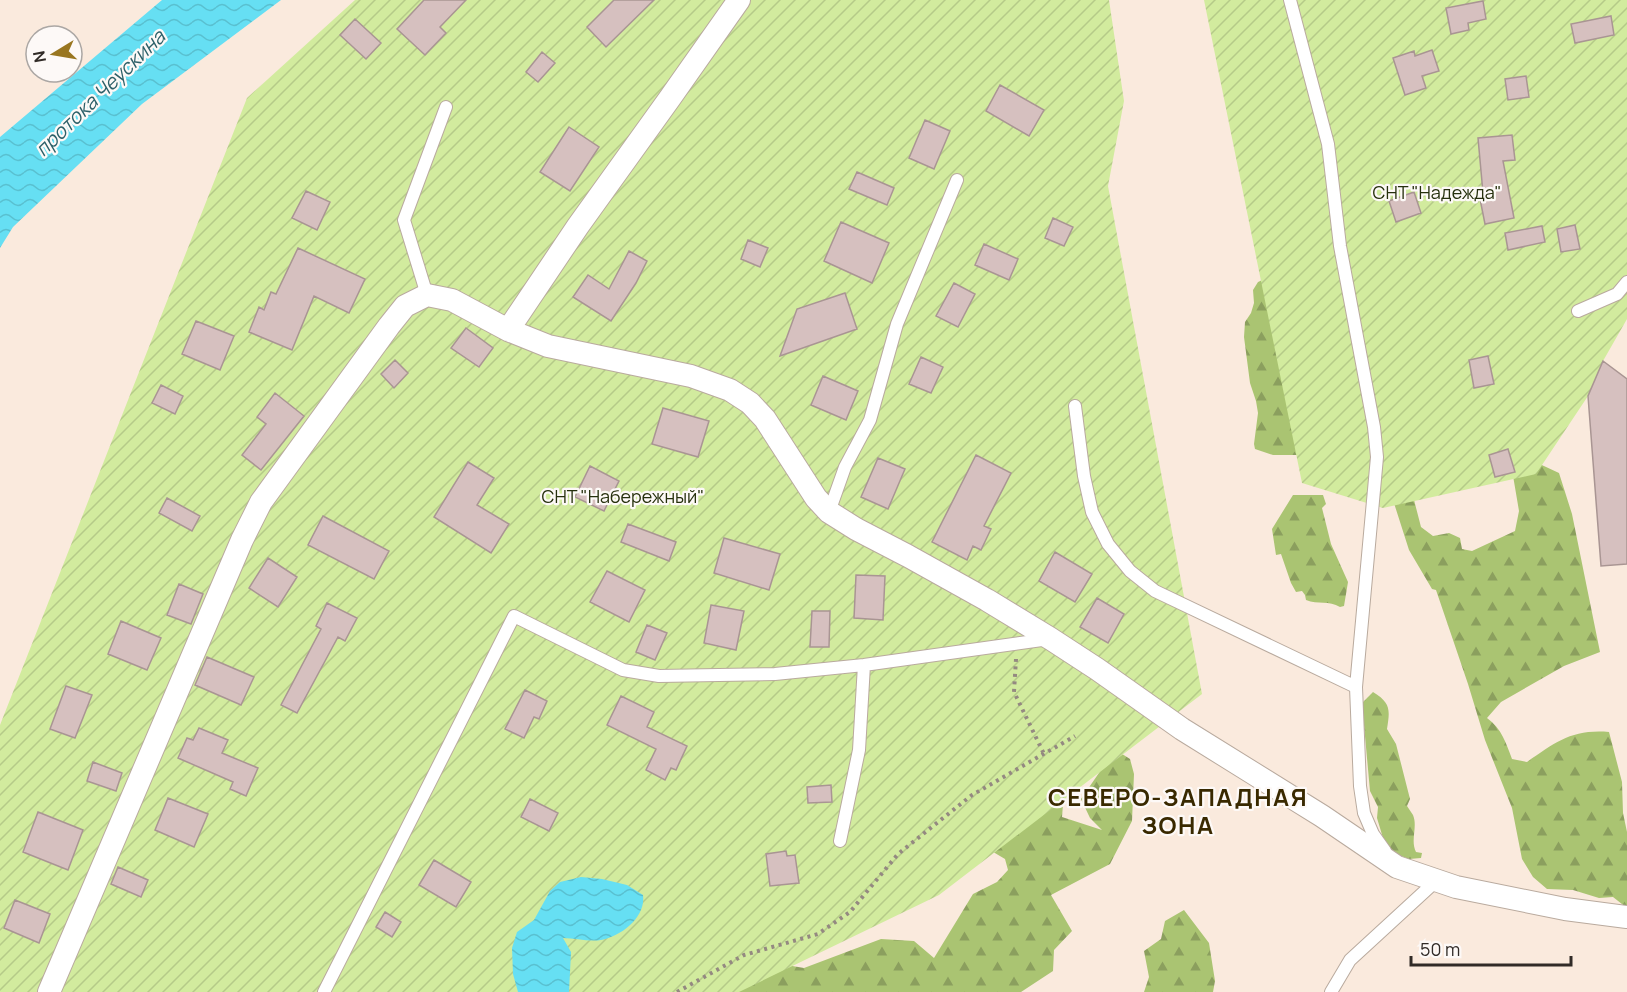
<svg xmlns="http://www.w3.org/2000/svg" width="1627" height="992" viewBox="0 0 1627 992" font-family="Manrope,sans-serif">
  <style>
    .forest { fill: url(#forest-firs) }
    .garden { fill: url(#garden-furrows) }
    .water { fill: url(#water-waves) }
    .building { fill: #d6c0bf; stroke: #a99593; stroke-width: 1.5 }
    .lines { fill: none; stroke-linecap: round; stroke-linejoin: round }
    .service-casing { stroke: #b9aa9e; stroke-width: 14 }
    .minor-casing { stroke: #b9aa9e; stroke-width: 24 }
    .path { stroke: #948981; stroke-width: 4; stroke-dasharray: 3 4.5; stroke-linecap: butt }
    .service { stroke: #fff; stroke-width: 12 }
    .minor { stroke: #fff; stroke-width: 22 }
    .labels { text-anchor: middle; stroke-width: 4.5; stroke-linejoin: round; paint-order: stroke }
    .park-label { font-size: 18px; fill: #26300d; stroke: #fdf9f7 }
    .water-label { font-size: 20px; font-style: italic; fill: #2d6069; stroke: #fdf9f7 }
    .district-label { font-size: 24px; font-weight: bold; letter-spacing: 1.5px; fill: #392900; stroke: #fdf9f7 }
  </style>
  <defs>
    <pattern id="forest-firs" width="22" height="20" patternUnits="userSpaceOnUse" patternTransform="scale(1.5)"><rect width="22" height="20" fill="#aac472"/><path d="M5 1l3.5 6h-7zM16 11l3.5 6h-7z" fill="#8b9f5e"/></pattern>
    <pattern id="garden-furrows" width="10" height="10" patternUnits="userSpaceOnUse" patternTransform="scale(1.5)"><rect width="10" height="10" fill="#d2eb9e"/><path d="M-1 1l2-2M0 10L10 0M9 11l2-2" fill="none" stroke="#b5ca88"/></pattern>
    <pattern id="water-waves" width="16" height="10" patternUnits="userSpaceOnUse" patternTransform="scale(1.5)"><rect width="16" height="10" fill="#66dff3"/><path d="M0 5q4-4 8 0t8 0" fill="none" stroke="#59c0d0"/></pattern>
  </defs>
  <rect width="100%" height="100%" fill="#faeadd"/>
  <path class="forest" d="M1271,276L1303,455H1273L1255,449L1254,444L1258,413L1256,401L1250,383L1244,337L1245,322L1251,313L1254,303L1253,290L1258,282Z
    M1510,458L1531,460L1559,473L1572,514L1600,652L1564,666L1501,702L1487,718C1502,729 1506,743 1512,759L1527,762C1556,742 1572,729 1609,732L1622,782L1623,813L1627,832V908L1613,897L1599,898L1573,890L1547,889L1533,877L1522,859L1512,808L1485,740L1468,684L1436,590L1432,589L1409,550L1393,500L1413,496L1421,527L1433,536L1449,533L1460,538L1462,549L1472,551L1515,531L1519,511Z
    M1293,495H1323L1326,504L1322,508L1331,544L1348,582L1344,606L1340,607C1329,600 1318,605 1306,600L1305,595L1302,591L1296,592L1291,583L1281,554L1276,555L1272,529Z
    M1373,692C1391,703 1390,710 1387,729L1396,744L1410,799L1407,806C1409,809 1411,812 1413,815C1418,827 1410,840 1416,852L1422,853L1421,858L1409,859L1391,852L1383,838L1377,818L1378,807L1370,791L1362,703Z
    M1119,752L1130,759L1134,774L1132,821L1110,864L1051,895L1072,931L1054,950L1053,971L1021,992H721L775,963L804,968L881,939L914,941L934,958L973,894L997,882L1008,870L1005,859L978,843L1064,792L1062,817L1102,830L1090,818L1081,799L1112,754Z
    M1184,910L1209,943L1215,981L1213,992H1144L1149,977L1144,951L1161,939L1165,921Z"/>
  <path class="garden" d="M355,0H1109L1124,101L1108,186L1202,694L939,895L739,992H0V725L247,98Z
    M1204,0H1627V319L1603,361L1588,396L1536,474L1383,508L1302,483Z"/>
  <path class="water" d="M162,0H281L142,104L13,227L0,248V137Z
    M581,877L602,879L627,885L643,895C646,917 622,936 601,940C589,942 575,938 563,938L571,952L569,992H518L513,974L512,948L517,932L534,920L550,891L560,882Z"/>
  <path class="building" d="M424,0H466L440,27L446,33L425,55L397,29Z
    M614,0H654L606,47L587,27Z
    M1483,1L1486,19L1468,23L1469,30L1451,34L1446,8Z
    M1611,16L1614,35L1575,43L1571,24Z
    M355,19L381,43L366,59L340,35Z
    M1432,50L1439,71L1422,76L1426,88L1405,95L1393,58L1414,51L1415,56Z
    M542,52L555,63L538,82L526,72Z
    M1526,76L1529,97L1508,100L1505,79Z
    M1000,85L1044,110L1029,136L986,111Z
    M925,120L950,131L934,169L909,158Z
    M569,127L599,147L570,191L540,172Z
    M1512,135L1515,160L1503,161L1514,218L1485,224L1479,194L1483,193L1478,138Z
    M857,172L894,188L887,205L849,189Z
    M306,191L330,202L317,230L292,218Z
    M1414,192L1421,213L1396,222L1389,201Z
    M1053,218L1073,227L1064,246L1045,238Z
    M841,222L889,243L872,283L824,261Z
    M1575,225L1580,249L1561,252L1557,229Z
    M1542,226L1545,242L1508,250L1505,233Z
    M748,240L768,248L760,267L741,259Z
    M984,244L1018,259L1009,280L975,265Z
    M298,248L365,279L349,313L314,296L292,350L249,332L259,307L264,310L271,292L276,294Z
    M629,251L647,261L636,283L611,321L573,297L588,275L609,289Z
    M954,283L975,294L958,327L936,316Z
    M845,293L857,329L780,356L797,309Z
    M196,321L234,336L220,370L182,354Z
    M466,328L493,348L479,367L451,348Z
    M1488,356L1494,384L1474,388L1469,360Z
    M921,357L943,367L931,393L909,384Z
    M395,360L408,373L394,388L381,374Z
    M1603,361L1627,379V564L1601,566L1588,396Z
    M823,376L858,391L846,420L811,405Z
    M161,385L183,396L175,414L152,403Z
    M275,393L304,416L261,470L242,455L266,424L257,417Z
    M663,408L709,421L698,457L652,444Z
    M1508,449L1515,472L1495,477L1489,455Z
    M976,455L1011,473L984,526L991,529L981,550L973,546L967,560L932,542Z
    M878,458L905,469L888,509L861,497Z
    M468,462L494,478L477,505L509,524L491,553L434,517Z
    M590,466L619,481L604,511L575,497Z
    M167,498L200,516L192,531L159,513Z
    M323,516L389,551L374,579L308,545Z
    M628,524L676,542L669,561L621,542Z
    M724,538L780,554L769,590L714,573Z
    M1055,552L1092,574L1075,602L1039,581Z
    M268,558L297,577L278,607L249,588Z
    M607,571L645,590L629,622L590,602Z
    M856,575L885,576L883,620L854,618Z
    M179,584L203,594L191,624L167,615Z
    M1097,598L1124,614L1108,643L1080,627Z
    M327,603L357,618L345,641L338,637L297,713L281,705L321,629L316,626Z
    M711,605L744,611L736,650L704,643Z
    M812,611H830L829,647H810Z
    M121,621L161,638L147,670L108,654Z
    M647,625L667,633L655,660L636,652Z
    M207,657L254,677L241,705L195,685Z
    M66,686L92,695L75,738L50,729Z
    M525,690L547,701L539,719L534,717L524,738L505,729Z
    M621,696L654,712L647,727L687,746L676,770L671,768L665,780L646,770L656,749L607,725Z
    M199,728L228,740L222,753L258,768L246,796L230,789L233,782L178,758L187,738L193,740Z
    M93,762L122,773L116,791L87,781Z
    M831,785L832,802L808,803L807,787Z
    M168,798L208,814L194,847L155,830Z
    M530,799L558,813L549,831L521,817Z
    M38,812L83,830L68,870L23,852Z
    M786,851L787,856L795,855L799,883L770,886L766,854Z
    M434,860L471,882L456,907L419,885Z
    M118,867L148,880L141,897L111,884Z
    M15,900L50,914L39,943L4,928Z
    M385,912L401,922L392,937L376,927Z"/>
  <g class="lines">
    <g class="service-casing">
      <path id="service" d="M1290,0L1328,144L1340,246L1374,427L1377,457L1356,687L1360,786L1364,813L1373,834L1385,851
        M427,295L404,220L446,107
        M1578,311L1617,294L1627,282
        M1075,406L1084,476L1092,512L1108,544L1130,571L1155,591L1356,687
        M829,512L845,467L870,420L897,324L957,180
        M840,841L859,750L864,665
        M324,992L514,616L623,670L659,676L775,674L864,665L1049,639
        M1331,992L1350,960L1436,881"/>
    </g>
    <g class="minor-casing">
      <path id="minor" d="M508,330L578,226L670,98L739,0
        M49,992L242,540L261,502L389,326L405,306L427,295L452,300L508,330L548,346L691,376L730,390L750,403L765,419L816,498L829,512L856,529L908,556L987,600L1051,639L1097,669L1182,729L1322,816L1397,867L1456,887L1565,909L1627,917"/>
    </g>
    <path class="path" d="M1016,659L1014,692L1044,754
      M677,992L744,955L818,934L850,912L898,854L972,795L1075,736"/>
    <use href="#service" class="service"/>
    <use href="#minor" class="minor"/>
  </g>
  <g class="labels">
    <g class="park-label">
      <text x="1437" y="199">СНТ "Надежда"</text>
      <text x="623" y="503">СНТ "Набережный"</text>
    </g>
    <g class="water-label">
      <text transform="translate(100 93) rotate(-44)" y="7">протока Чеускина</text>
    </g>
    <g class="district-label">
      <text x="1178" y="806">СЕВЕРО-ЗАПАДНАЯ<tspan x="1178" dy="28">ЗОНА</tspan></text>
    </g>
  </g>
  <g transform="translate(54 54) rotate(259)"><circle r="28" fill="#fdf9f7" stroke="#aba7a4" stroke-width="1.5"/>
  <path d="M0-4.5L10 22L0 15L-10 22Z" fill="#997620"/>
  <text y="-9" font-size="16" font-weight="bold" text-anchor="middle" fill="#312b27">N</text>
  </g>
  <path d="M1411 956v9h160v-9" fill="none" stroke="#312b27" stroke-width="3"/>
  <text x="1420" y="956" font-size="18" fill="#312b27" stroke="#fdf9f7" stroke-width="4.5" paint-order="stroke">50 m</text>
</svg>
